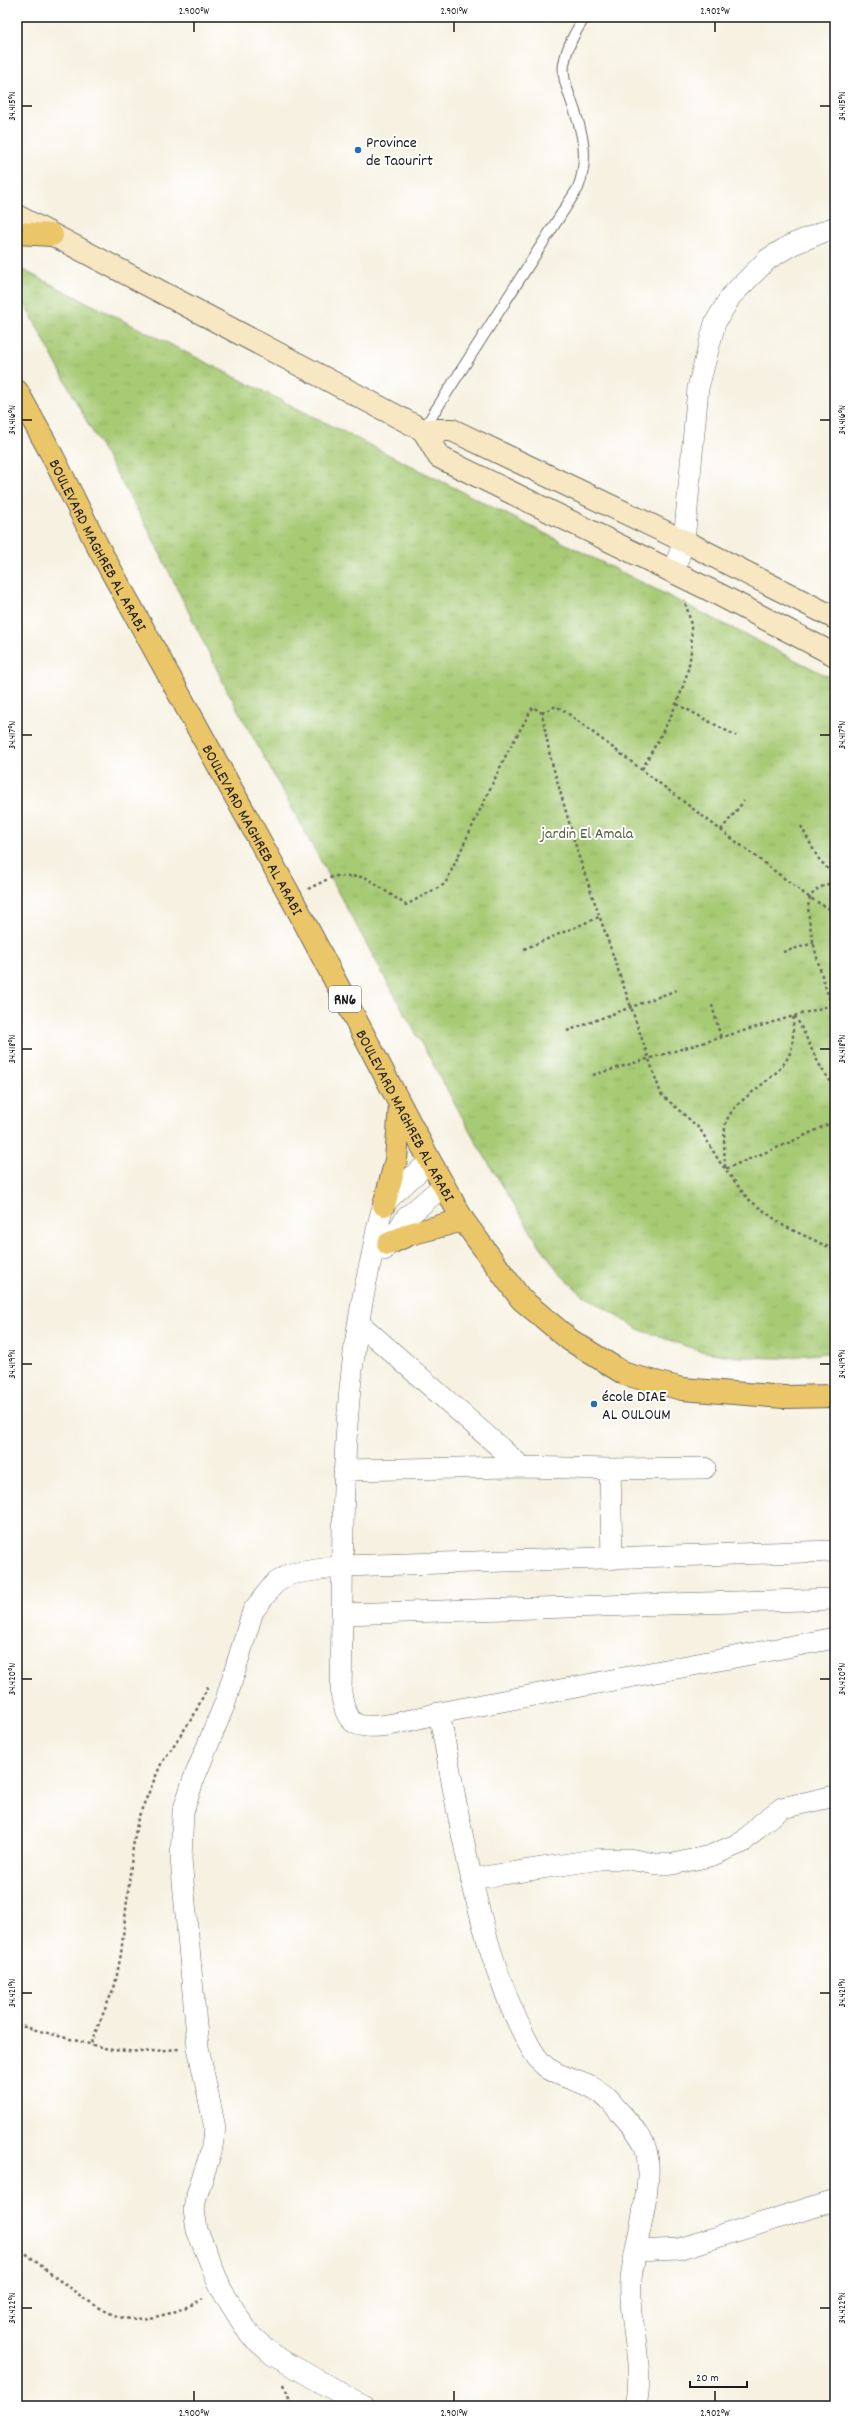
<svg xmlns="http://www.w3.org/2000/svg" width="852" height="2423" viewBox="0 0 852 2423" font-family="Dekko,sans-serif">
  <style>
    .park { fill: url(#park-tufts); stroke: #627348 }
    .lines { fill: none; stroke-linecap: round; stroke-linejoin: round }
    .lane-casing { stroke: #686761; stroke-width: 12 }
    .street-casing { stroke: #686761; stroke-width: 22 }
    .secondary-casing { stroke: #686761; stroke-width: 24 }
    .primary-casing { stroke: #686761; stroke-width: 24 }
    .path { stroke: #686761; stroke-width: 2.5; stroke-dasharray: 3 3; stroke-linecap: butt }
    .lane { stroke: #fff; stroke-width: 10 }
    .street { stroke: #fff; stroke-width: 21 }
    .secondary { stroke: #f7e8c3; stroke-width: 22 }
    .primary { stroke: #ebc669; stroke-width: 22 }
    .ticks { fill: none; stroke: #1c1c1c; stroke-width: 1.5 }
    .poi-dot { fill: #1f6fb2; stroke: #fff; stroke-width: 1.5 }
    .labels { text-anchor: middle; stroke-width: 4; stroke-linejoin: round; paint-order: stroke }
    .shield { fill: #fff; stroke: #606060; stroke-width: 1 }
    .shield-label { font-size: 15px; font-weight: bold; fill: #1c1c1c }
    .poi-label { font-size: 16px; fill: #1c1c1c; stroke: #fff; text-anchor: start }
    .street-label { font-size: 16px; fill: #1c1c1c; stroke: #fff }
    .park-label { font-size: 16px; fill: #54623f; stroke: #fff }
    .neatline { fill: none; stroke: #1c1c1c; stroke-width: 1.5 }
    .ticks-label { font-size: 10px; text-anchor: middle; fill: #1c1c1c }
  </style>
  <defs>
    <pattern id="park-tufts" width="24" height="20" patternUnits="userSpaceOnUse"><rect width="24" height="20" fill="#a7ca74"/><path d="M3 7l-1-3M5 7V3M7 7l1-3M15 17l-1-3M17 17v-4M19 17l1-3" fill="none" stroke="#8fad64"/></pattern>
  </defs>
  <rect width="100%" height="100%" fill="#fff"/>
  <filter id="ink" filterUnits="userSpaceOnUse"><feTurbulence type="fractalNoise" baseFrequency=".025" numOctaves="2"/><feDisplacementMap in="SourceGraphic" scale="8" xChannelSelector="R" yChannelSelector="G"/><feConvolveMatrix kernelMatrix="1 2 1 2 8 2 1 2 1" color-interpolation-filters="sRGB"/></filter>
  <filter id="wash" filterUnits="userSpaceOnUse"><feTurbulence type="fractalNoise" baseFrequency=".012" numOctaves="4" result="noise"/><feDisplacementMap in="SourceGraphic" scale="16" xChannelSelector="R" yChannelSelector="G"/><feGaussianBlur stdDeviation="0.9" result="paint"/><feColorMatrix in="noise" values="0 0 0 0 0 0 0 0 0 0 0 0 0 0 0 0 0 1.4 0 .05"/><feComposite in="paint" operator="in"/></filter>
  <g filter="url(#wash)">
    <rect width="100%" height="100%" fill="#f6f1e1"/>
    <path class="park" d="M17,267L835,680V1352L780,1358L738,1357L700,1351L640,1330L583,1295L561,1275L536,1240L480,1149L389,985L227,690L148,529L86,420L17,289Z"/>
  </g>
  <g filter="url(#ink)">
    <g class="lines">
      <g class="lane-casing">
        <path id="lane" d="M423,430L578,188C590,157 582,130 571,100C567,88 562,76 564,64C567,46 575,32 585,17"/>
      </g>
      <g class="street-casing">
        <path id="street" d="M673,573L684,541L698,388L715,323L731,296L768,259L791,245L835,227
          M430,1161C421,1170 389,1196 384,1205C378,1217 374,1249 370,1264C337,1404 344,1550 341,1693C343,1702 344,1711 350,1719C364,1737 419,1717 439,1713L835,1638
          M384,1250L406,1218L444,1185
          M359,1323L522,1467
          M610,1469L612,1559
          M344,1470L522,1467L610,1469L705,1468
          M342,1614L835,1599
          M439,1713C460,1819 476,1942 526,2039C531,2049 537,2060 546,2067C566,2082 591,2080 610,2101C621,2115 642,2133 646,2150C655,2182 634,2245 631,2280C628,2323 645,2364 636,2406
          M471,1879L600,1859H629L655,1864H673L710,1856L743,1842L762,1823L782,1808L835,1796
          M636,2251L679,2249L835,2200
          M363,2406L273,2355L250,2335L221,2289L197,2230L194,2210L196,2197L211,2152L215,2128L198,2047L181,1859L183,1812L193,1781L225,1703L253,1611L274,1584L290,1574L342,1566L835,1551"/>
      </g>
      <g class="secondary-casing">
        <path id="secondary" d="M17,216L423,430H452L684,541L835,618
          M423,430L439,457L716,593L835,655"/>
      </g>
      <g class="primary-casing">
        <g id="primary">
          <path d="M17,233L52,235"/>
          <path id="s1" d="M17,391L51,453L97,545L299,912L430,1161L463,1220L521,1299L570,1340L625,1374L682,1389L784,1397L835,1396"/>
          <path d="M384,1205L396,1160L400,1105"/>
          <path d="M388,1244L410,1234L463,1220"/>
        </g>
      </g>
      <path class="path" d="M677,704L736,736
        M542,713L556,706L566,712L810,898L835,912
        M642,769C670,719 708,659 684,600
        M801,826L818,858L835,877
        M721,830L744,801
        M835,882C825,885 815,888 810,898C802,913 826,995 835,1012
        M308,889L334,876L365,877L406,905L445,884L506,755L533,707L542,713L550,756L579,857L661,1094L700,1129L719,1161L748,1199L784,1226L835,1250
        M524,949L599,917
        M783,952L814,943
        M712,1005L721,1038
        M567,1031L677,990
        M593,1075L835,1004
        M835,1086C814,1064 810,1039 794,1015C791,1033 797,1045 785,1062C771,1083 735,1099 727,1120C722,1134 725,1154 725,1169L793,1141L835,1121
        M17,2025L112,2050L144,2052L179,2049
        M91,2043L115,1985L121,1954L133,1847L138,1818L161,1764L193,1717L208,1686
        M17,2246C40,2265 96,2313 124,2318C150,2322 181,2311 203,2299
        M284,2384L292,2406"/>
      <use href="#lane" class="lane"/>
      <use href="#street" class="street"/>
      <use href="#secondary" class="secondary"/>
      <use href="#primary" class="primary"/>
    </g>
  </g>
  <path class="ticks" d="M194,22V32M454,22V32M715,22V32M22,106H32M820,106H830M22,420H32M820,420H830M22,735H32M820,735H830M22,1049H32M820,1049H830M22,1364H32M820,1364H830M22,1679H32M820,1679H830M22,1993H32M820,1993H830M22,2308H32M820,2308H830M194,2391V2401M454,2391V2401M715,2391V2401"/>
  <g class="poi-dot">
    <circle cx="358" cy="150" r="4"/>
    <circle cx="594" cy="1404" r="4"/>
  </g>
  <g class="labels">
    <rect class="shield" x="329" y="986" width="32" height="26" rx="3"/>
    <g class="shield-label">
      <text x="345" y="1004">RN6</text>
    </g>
    <g class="poi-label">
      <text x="366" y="147">Province<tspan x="366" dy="18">de Taourirt</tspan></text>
      <text x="602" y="1401">école DIAE<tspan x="602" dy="18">AL OULOUM</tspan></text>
    </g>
    <g class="street-label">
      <text dy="6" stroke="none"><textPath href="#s1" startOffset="174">BOULEVARD MAGHREB AL ARABI</textPath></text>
      <text dy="6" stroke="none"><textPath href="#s1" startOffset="498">BOULEVARD MAGHREB AL ARABI</textPath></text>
      <text dy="6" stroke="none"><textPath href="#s1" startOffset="822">BOULEVARD MAGHREB AL ARABI</textPath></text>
    </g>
    <g class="park-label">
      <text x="587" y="838">jardin El Amala</text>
    </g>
  </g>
  <rect width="852" height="2423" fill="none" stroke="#fff" stroke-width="44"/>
  <path d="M690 2381v6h57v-6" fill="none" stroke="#1c1c1c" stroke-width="2"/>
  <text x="696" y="2381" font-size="12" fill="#1c1c1c" stroke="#ffffff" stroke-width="3" paint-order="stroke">20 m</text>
  <rect x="22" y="22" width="808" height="2379" class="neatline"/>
  <g class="ticks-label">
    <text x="194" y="14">2.900°W</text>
    <text x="454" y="14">2.901°W</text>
    <text x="715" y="14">2.902°W</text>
    <text transform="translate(841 106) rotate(-90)" y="4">34.415°N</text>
    <text transform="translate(11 106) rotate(-90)" y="4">34.415°N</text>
    <text transform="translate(841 420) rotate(-90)" y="4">34.416°N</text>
    <text transform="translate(11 420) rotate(-90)" y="4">34.416°N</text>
    <text transform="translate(11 735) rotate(-90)" y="4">34.417°N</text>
    <text transform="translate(841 735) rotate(-90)" y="4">34.417°N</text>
    <text transform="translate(841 1049) rotate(-90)" y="4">34.418°N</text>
    <text transform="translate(11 1049) rotate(-90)" y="4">34.418°N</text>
    <text transform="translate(11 1364) rotate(-90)" y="4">34.419°N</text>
    <text transform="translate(841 1364) rotate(-90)" y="4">34.419°N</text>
    <text transform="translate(11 1679) rotate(-90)" y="4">34.420°N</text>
    <text transform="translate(841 1679) rotate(-90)" y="4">34.420°N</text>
    <text transform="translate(11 1993) rotate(-90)" y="4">34.421°N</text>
    <text transform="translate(841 1993) rotate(-90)" y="4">34.421°N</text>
    <text transform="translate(841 2308) rotate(-90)" y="4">34.422°N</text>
    <text transform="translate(11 2308) rotate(-90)" y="4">34.422°N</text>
    <text x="194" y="2416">2.900°W</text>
    <text x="454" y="2416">2.901°W</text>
    <text x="715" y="2416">2.902°W</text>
  </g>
</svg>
